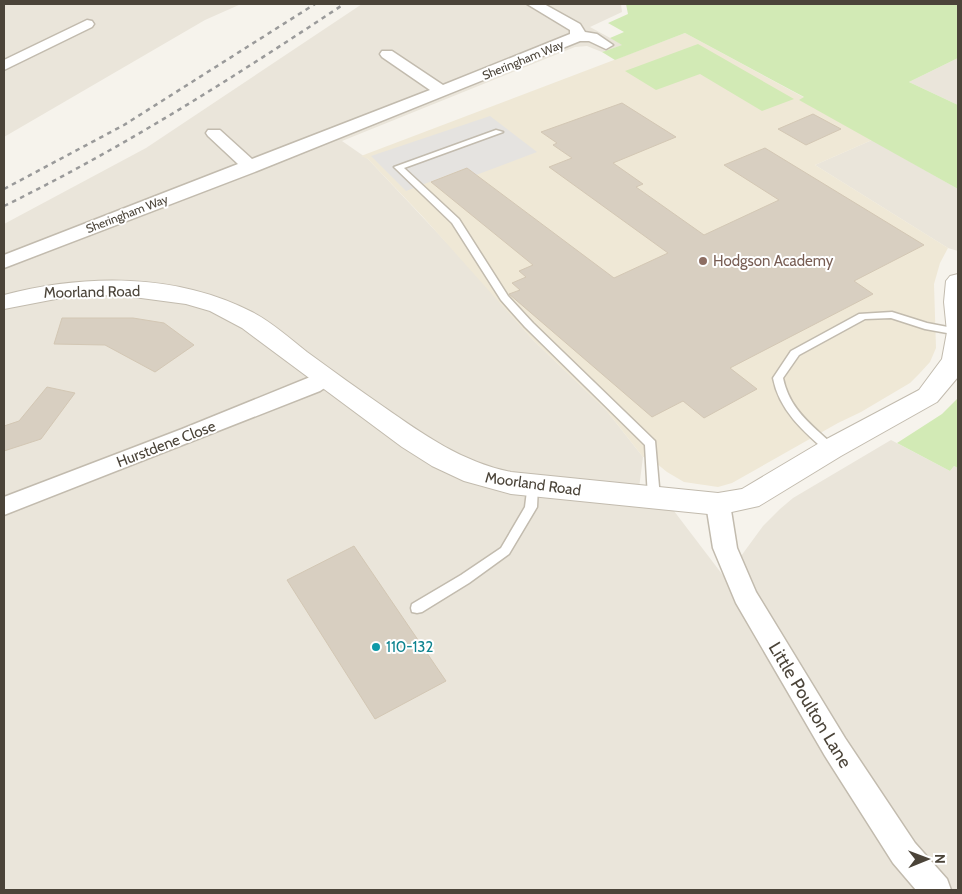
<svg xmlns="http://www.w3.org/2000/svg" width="962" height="894" viewBox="0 0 962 894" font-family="Cabin,sans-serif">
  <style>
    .residential { fill: #eae5da }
    .education { fill: #efe8d6 }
    .green { fill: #d2eab5 }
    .parking { fill: #e5e3e0 }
    .building { fill: #d8cfc1; stroke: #d3c7b4 }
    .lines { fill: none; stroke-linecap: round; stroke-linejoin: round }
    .service-casing { stroke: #c2bbae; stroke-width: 3 }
    .minor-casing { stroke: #c2bbae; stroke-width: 3 }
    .tertiary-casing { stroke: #c2bbae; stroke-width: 2 }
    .service { fill: #fff; fill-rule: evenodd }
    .minor { fill: #fff; fill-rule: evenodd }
    .tertiary { fill: #fff; fill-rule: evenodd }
    .rail { stroke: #9a9a9a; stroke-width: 2.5; stroke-dasharray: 4.5 4.5; stroke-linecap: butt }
    .education-dot { fill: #8d6e63; stroke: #fff; stroke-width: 2 }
    .culture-dot { fill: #0f9aa8; stroke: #fff; stroke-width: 2 }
    .labels { text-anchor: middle; stroke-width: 4; stroke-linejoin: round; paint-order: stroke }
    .far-street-label { font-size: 12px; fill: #4b4439; stroke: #fff }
    .education-label { font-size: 15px; fill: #785e54; stroke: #fff; text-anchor: start }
    .street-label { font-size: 15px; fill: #4b4439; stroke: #fff }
    .culture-label { font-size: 15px; fill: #0d838f; stroke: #fff; text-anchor: start }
    .near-street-label { font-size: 18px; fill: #4b4439; stroke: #fff }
  </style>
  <rect width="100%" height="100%" fill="#f6f3ec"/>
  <path class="residential" d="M4,4H241L205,20L4,137Z
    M362,4H621L622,12L590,27L623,45L602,52L587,46L575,47L342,141L368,159L462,259L533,340L606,410L643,457L638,496L674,511L725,578L763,526L780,509L793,498L891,440L950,471L954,466L958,468V890H4V224L146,148Z
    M958,58V105L909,82Z
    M872,140L958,189V251L948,248L815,165Z"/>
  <path class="education" d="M685,33L805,98L800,100L872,140L815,165L948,248L940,263L934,284L936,348L930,362L919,374L910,383L861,412L838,423L732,483L718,487L684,482L667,472L656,463L654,458L643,457L606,410L533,340L424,218L368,159L361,156Z"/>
  <path class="green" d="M626,4H958V58L909,82L958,105V189L799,100L804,97L685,33L615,60L602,52L622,45L610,38L624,32L608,23L628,14Z
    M698,44L794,99L762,111L700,74L656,90L625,71Z
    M958,398V468L954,466L950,471L897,443L942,414Z"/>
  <path class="parking" d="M490,116L537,152L476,175L466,168L406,191L371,156Z"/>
  <path class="building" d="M622,103L676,137L613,163L643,184L636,187L704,235L779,200L724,165L765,148L924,245L854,281L873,294L730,368L757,389L704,418L683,401L652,417L509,294L520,290L512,283L526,277L519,271L533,265L431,182L467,168L614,278L668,253L549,167L572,158L553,145L557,143L541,132Z
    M813,114L841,129L806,145L778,129Z
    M62,318H133L164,323L194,345L155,372L105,345L54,344Z
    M47,387L75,393L41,439L4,451V426L19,421Z
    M354,546L446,681L375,719L287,580Z"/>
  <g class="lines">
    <g class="service-casing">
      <path id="service" d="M496,130L503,132L404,168L459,219L508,296L533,323L655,441L660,498L658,501H650L648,498L645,445L525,327L501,300L452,223L394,167Z
        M892,312L927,323L958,329V335L925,329L891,318L865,319L799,355L783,378C788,402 802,417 820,433C825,438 832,443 837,449L835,452H827C803,431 779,410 773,378L791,351L859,314Z
        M532,482L536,483L538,486L537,507L509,554L469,583L422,612L417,613L412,612L411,608L412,604L461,575L501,548L525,507L528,483Z"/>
    </g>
    <g class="minor-casing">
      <path id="minor" d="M527,4H544L580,24L585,32L597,34L613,45L606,49L589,41H580L257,171L4,268V255L238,164L208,136L206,133L208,130H220L252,159L430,90L382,57L380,54L382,51H392L443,85L570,34V30Z
        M87,20L92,21L94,24L92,27L4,70V60Z
        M325,371L332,373L336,378L332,383L320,391L4,515V497L182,429Z
        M718,495L726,498L730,504L737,548L756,592L845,738L915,843L947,879L951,890H916L893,863L825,756L736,603L713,548L706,504L710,498Z"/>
    </g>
    <g class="tertiary-casing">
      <path id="tertiary" d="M958,274V377L937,402L841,456L759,506L718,515L511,494L464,481L432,466L402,447L242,328L210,311L186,304L126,296L93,295L61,298L4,309V295C85,274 176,273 252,312C272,322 289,338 307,352C333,371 358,389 384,407C424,435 462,462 511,472L718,493L742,489L821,442L919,390L942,359L947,332L944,302L946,281L950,276Z"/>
    </g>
    <use href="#service" class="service"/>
    <use href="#minor" class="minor"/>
    <use href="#tertiary" class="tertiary"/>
    <path class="rail" d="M4,189L124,125L315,4
      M4,206C123,148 234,77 344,4"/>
  </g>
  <circle class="education-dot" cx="703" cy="261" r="5"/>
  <circle class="culture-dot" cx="376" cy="647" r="5"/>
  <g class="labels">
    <g class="far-street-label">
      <text transform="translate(523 60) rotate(-22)" y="4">Sheringham Way</text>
      <text transform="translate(127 214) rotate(-21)" y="4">Sheringham Way</text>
    </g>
    <g class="education-label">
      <text x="713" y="266">Hodgson Academy</text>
    </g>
    <g class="street-label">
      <text transform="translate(92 292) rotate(-1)" y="5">Moorland Road</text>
      <text transform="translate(166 444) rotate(-21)" y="5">Hurstdene Close</text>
      <text transform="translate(533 484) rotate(8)" y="5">Moorland Road</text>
    </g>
    <g class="culture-label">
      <text x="386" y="652">110-132</text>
    </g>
    <g class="near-street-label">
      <text transform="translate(810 705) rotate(59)" y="6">Little Poulton Lane</text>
    </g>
  </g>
  <rect width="962" height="894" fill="none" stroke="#4b4439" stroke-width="10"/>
  <g transform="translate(927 859) rotate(89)" stroke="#ffffff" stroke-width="4" paint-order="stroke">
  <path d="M0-4L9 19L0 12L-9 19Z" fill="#4b4439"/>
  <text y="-8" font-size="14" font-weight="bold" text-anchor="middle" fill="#4b4439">N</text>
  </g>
</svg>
